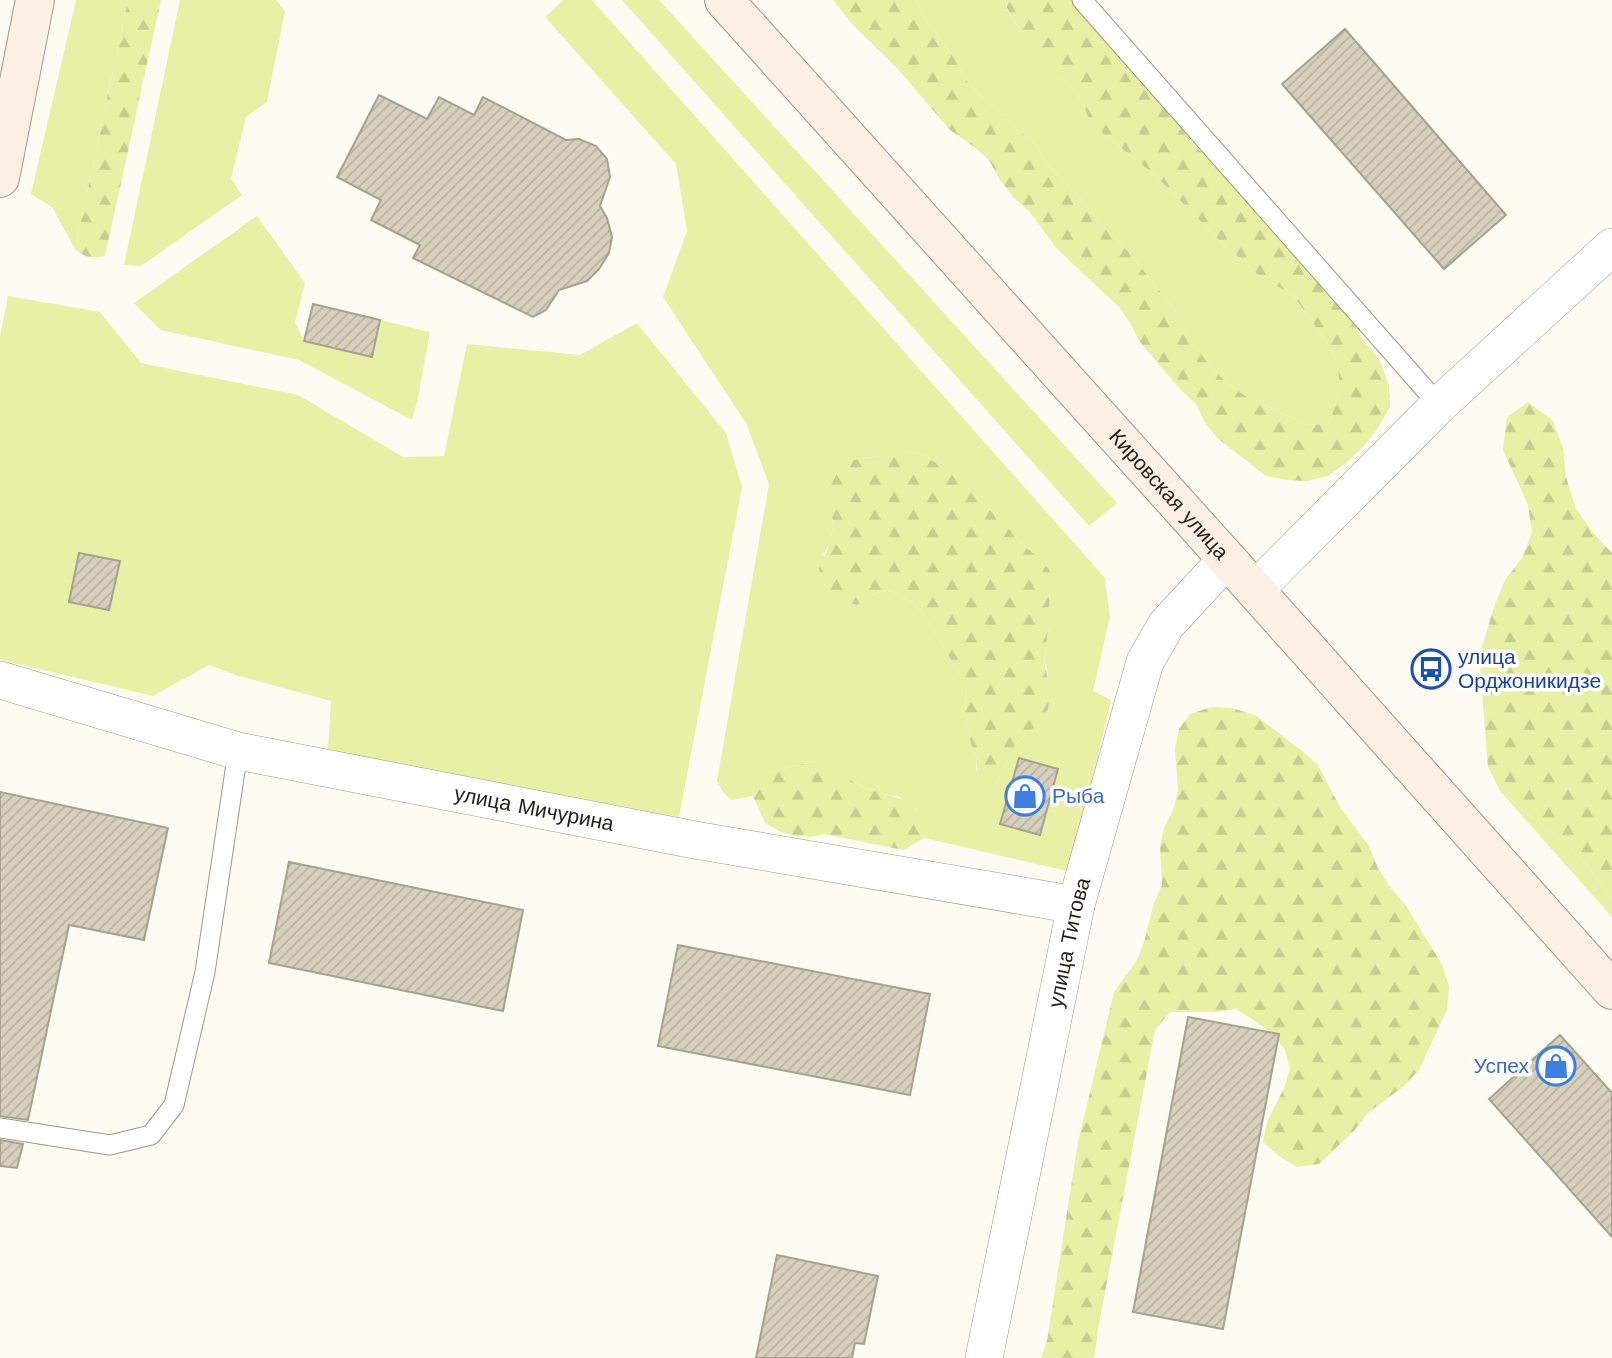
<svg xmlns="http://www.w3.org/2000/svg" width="1612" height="1358" viewBox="0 0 1612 1358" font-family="'Work Sans',sans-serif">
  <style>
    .grass { fill: #e8f0a5; fill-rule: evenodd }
    .forest { fill: url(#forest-firs) }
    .building { fill: url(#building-hatch); stroke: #a8a18e; stroke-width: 2 }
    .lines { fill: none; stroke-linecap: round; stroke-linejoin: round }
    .lane-casing { stroke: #9d9784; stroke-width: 21 }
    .street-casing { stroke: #9d9784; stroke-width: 38 }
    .secondary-casing { stroke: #9d9784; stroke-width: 40 }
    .lane { stroke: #fff; stroke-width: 19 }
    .street { stroke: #fff; stroke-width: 37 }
    .secondary { stroke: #fdefe3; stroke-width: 38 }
    .labels { text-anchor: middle; stroke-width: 7; stroke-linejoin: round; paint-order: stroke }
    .street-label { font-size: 21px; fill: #221f18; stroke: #fff }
    .transit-label { font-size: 21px; fill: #164399; stroke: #fff; text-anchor: start }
    .shop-label { font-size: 21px; fill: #366cbe; stroke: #fff; text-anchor: start }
  </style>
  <defs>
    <pattern id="forest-firs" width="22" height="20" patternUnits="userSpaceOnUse" patternTransform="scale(1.75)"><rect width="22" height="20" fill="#e8f0a5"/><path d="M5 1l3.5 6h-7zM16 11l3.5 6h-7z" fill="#c7cd8d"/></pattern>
    <pattern id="building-hatch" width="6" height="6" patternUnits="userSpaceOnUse" patternTransform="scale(1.75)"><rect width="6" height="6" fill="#d7d0bd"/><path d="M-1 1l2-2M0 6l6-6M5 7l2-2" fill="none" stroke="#b8b2a2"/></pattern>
  </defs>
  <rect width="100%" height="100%" fill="#fefbf3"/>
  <path class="grass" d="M76,0H128L75,249L52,207L31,194Z
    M180,0H276L285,11L267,102L246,117L231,179L242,195L141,266L124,265Z
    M563,0H592L1105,578L1110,617L1093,691L1111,700L1071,872L924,838L916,810L899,797L876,792L866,788L814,761L772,772L753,796L731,800L723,792L717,781L769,484L746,423L663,297L687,231L676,164L545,17ZM911,452L926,456L959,479L981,502L1006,525L1016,538L1029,549L1049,594V626L1044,659L1048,674L1040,723L1026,734L1015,745L994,787L976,770V756L970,741L965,712L966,698L965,683L923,613L912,602L899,594L886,590L870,596L857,605L823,555L830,543L833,528L832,515L863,458Z
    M622,0H659L1117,503L1089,526Z
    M916,0H1005L1007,9L1018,27L1029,42L1054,74L1073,87L1083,104L1091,124L1156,176L1228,249L1245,262L1259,276L1293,295L1327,343L1337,363L1340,387L1335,406L1328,424L1307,425L1244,395L1226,382L1210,366L1183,330L1174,309L1129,252L1097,221L1081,199L1047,164L1035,144L981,96L966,80L953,56L925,19Z
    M257,216L305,283L295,322L304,341L371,357L380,320L430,332L418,398L412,420L299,360L161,330L134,303Z
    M8,296L100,312L141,363L298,395L403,457L444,456L467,344L580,355L637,323L726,433L742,487L679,817L376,760L328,749L331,701L239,676L209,665L153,696L5,661L0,659V337Z
    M1500,791L1571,849L1588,866L1612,899V917Z"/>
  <path class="forest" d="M128,0H161L105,256C92,258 85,258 75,249Z
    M833,0H916L925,19L953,56L966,80L981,96L1035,144L1047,164L1081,199L1097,221L1129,252L1174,309L1183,330L1210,366L1226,382L1244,395L1307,425L1328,424L1335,406L1340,387L1337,363L1327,343L1293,295L1259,276L1245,262L1228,249L1156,176L1091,124L1083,104L1073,87L1054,74L1040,60L1018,27L1007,8L1005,0H1075L1198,149L1216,163L1353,319L1363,340L1379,359L1389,385L1390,407L1378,428L1363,447L1346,463L1328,476L1307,481L1286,480L1266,476L1217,438L1204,421L1196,404L1180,389L1139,341L1130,323L1119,307L1058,250L1029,211L1013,197L1000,180L989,160L973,146L950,130L896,67L852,24Z
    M1528,402L1553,421L1563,448L1566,477L1576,509L1594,534L1612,553V899L1588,866L1571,849L1500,791L1488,767L1479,656L1495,604L1505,580L1522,558L1532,532L1528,505L1503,450L1507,417Z
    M911,452L926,456L959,479L981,502L1006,525L1016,538L1045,564L1054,577L1049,594V626L1044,659L1050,691L1048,709L1040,723L1026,734L1015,745L994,787L978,786L976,756L970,741L965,712L966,698L965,683L923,613L912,602L899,594L886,590L870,596L857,605C835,599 826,592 819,569L830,543L833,528L830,487L836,475L848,461L896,453Z
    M1211,707L1232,708L1255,715L1302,751L1318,765L1340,807L1369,846L1378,868L1390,887L1405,904L1443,966L1449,987L1447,1010L1419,1070L1404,1086L1368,1113L1354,1131L1319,1164L1297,1167L1279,1156L1263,1142L1267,1122L1284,1088L1290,1069L1285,1050L1272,1034L1255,1021L1236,1009L1215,1012H1170L1155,1030L1098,1329L1095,1354L1093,1358H1041L1047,1341L1078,1142L1114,992L1137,960L1144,942L1154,903L1162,885L1160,846L1164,828L1173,810L1178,791L1175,749L1179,729L1190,714Z
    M814,761C832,769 849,780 868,789C883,795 901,795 913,807C920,814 921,828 924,838L903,850L824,834L810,837L796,836L781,832L765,823L753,796L764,779L772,772Z"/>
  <path class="building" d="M1345,29L1506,215L1444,269L1282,84Z
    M379,95L427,119L439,97L474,115L483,97L566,140L579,139L596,146L607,159L610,177L600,206L607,218L612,237L609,253L599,269L587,281L559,290L546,310L533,317L413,258L420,245L371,220L381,200L337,177Z
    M313,304L380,320L372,357L304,341Z
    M79,553L120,561L109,610L69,602Z
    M1019,758L1058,769L1040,835L1000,824Z
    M0,792L168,828L144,940L69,925L28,1120L0,1116Z
    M289,862L523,910L503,1011L269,963Z
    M678,945L930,994L910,1095L658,1046Z
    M1188,1017L1279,1034L1223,1329L1133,1312Z
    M1560,1035L1612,1093V1237L1489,1099Z
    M0,1140L23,1144L17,1168L0,1166Z
    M777,1255L878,1276L864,1344L855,1343L852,1358H756Z"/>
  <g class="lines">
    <g class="lane-casing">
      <path id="lane" d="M1082,0L1439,405
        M0,1128L110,1145L151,1135L174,1105L205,972L238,751"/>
    </g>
    <g class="street-casing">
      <g id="street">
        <path d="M1255,590L1439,405L1612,247"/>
        <path id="s1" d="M0,680L238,751L695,840L1076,905"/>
        <path id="s2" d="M984,1358L1076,905L1145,662L1166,625L1227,559"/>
      </g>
    </g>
    <g class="secondary-casing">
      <g id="secondary">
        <path id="s3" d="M724,0L1227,559L1612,990"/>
        <path d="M0,178L35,0"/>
      </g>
    </g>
    <use href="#lane" class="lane"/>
    <use href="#street" class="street"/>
    <use href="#secondary" class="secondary"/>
  </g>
  <defs>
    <g id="bus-ring" transform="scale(2.0125)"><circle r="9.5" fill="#fff" stroke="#1a4fb4" stroke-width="1.5"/><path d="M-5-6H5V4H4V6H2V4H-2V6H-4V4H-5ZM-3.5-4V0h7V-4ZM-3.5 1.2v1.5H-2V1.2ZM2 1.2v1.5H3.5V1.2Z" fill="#1a4fb4"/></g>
    <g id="shop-ring" transform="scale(2.0125)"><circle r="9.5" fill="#fff" stroke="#3f7fe0" stroke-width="1.5"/><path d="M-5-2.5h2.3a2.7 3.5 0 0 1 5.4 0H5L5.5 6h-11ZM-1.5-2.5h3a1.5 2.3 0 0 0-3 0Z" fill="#3f7fe0"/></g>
  </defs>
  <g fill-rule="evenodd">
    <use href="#bus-ring" x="1431" y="669"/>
    <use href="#shop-ring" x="1025" y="796"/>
    <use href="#shop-ring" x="1556" y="1066"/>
  </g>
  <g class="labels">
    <g class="street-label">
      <text dy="7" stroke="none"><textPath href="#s3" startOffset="665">Кировская улица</textPath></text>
      <text dy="7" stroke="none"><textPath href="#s1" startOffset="550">улица Мичурина</textPath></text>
      <text dy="7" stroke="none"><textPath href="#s2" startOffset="424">улица Титова</textPath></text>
    </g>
    <g class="transit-label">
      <text x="1458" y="664">улица<tspan x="1458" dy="24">Орджоникидзе</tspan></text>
    </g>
    <g class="shop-label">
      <text x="1052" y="803">Рыба</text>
      <text x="1529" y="1073" text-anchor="end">Успех</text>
    </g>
  </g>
</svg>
